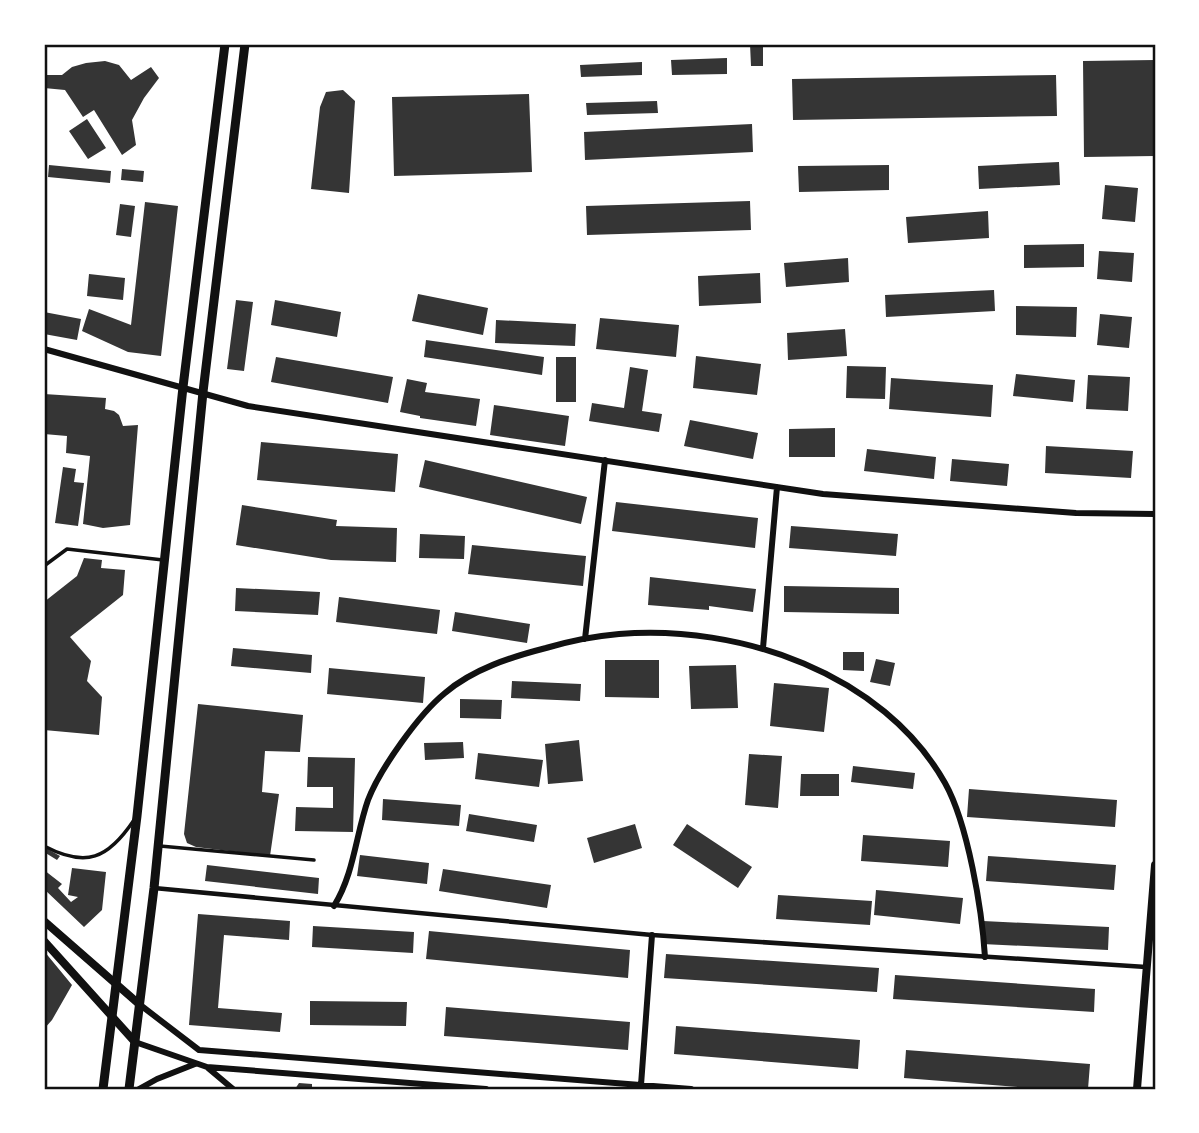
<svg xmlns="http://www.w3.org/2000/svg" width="1199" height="1133" viewBox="0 0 1199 1133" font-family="Arial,sans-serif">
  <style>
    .building { fill: #353535 }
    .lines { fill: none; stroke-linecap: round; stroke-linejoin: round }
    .service { stroke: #111; stroke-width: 3.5 }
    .pedestrian { stroke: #111; stroke-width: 4.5 }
    .minor { stroke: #111; stroke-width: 6 }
    .tertiary { stroke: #111; stroke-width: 8 }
    .secondary { stroke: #111; stroke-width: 9 }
    .neatline { fill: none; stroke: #111; stroke-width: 2.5 }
  </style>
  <rect width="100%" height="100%" fill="#fff"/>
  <path class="building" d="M750,44H763V66H751Z
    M727,58V74L672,75L671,60Z
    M1155,60V156L1084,157L1083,61Z
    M105,61L119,65L131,80L151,67L159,78L144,98L132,120L136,145L122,155L94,110L83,117L65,90L44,88V75H62L72,67L86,63Z
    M642,62V75L581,77L580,65Z
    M1056,75L1057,116L793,120L792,79Z
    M343,90L355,101L349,193L311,189L320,107L326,92Z
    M529,94L532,172L394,176L392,97Z
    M657,101L658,113L587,115L586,103Z
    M87,119L106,148L88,159L69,131Z
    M752,124L753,152L585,160L584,132Z
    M1059,162L1060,185L979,189L978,166Z
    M49,165L111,171L110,183L48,177Z
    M889,165V190L799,192L798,166Z
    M122,169L144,171L143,182L121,180Z
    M1105,185L1138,188L1135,222L1102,219Z
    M750,201L751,230L587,235L586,206Z
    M145,202L178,206L161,356L128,352L82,331L89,309L131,325Z
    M120,204L135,206L131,237L116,235Z
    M988,211L989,238L908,243L906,217Z
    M1084,244V267L1024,268V245Z
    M1099,251L1134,253L1132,282L1097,279Z
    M848,258L849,282L786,287L784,263Z
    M760,273L761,303L699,306L698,276Z
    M89,274L125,278L123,300L87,296Z
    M994,290L995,311L886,317L885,295Z
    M418,294L488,308L483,335L412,321Z
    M236,300L253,302L244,371L227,369Z
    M275,300L341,312L337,337L271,325Z
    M1016,306L1077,307L1076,337L1016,335Z
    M44,312L81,319L77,340L44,334Z
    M1100,314L1132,317L1129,348L1097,345Z
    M600,318L679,325L676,357L596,349Z
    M496,320L576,324L575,346L495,343Z
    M845,329L847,356L788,360L787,333Z
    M426,340L544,357L542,375L424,357Z
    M696,356L761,364L757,395L693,388Z
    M276,357L393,377L388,403L271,382Z
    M556,357H576V402H556Z
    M847,366L886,367L885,399L846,398Z
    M630,367L648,370L642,411L662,414L659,432L589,421L592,403L624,408Z
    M1016,374L1075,380L1073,402L1013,396Z
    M1088,375L1130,377L1128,411L1086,409Z
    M891,378L993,385L991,417L889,409Z
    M407,379L427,383L425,392L480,399L476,426L420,418V416L400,412Z
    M44,394L106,398L105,409L114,411L119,415L123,426L138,425L130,525L103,528L83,524L90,456L66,453L67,436L44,434Z
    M494,405L569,416L565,446L490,435Z
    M690,420L758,433L753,459L684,446Z
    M835,428V457H789V429Z
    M261,442L398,454L395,492L257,480Z
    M1046,446L1133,451L1131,478L1045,473Z
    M867,449L936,457L934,479L864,471Z
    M952,459L1009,464L1007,486L950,481Z
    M425,460L587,497L581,524L419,487Z
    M63,467L76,469L74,482L84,483L78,526L55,523Z
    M616,502L758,518L755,548L612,531Z
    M242,505L337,520L336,526L397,528L396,562L331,560L236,545Z
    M791,526L898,534L896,556L789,548Z
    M420,534L465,536L464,559L419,558Z
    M472,545L586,556L583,586L468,574Z
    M84,558L102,560L101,568L125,570L123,595L70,637L91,661L87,681L102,697L99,735L44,730V602L77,576Z
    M650,577L756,589L753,612L709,606V610L648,605Z
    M784,586L899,588V614L784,612Z
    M236,588L320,592L318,615L235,611Z
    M339,597L440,610L437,634L336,622Z
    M455,612L530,624L527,643L452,631Z
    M233,648L312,655L311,673L231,666Z
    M843,652H864V671L843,670Z
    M876,659L895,663L890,686L870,682Z
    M605,660H659V698L605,697Z
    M736,665L738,708L691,709L689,666Z
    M329,668L425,677L423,703L327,694Z
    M512,681L581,684L580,701L511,698Z
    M774,683L829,688L824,732L770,726Z
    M460,699L502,700L501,719L460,718Z
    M198,704L303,715L300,752L265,751L262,792L279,794L270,856L196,847L187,843L184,834Z
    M579,740L583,781L548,784L545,744Z
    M463,742L464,758L425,760L424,743Z
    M478,753L543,760L539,787L475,779Z
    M749,754L782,756L778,808L745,805Z
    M308,757L355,758L353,832L295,831L296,807L333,808V787H307Z
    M853,766L915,773L913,789L851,782Z
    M801,774H839V796H800Z
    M969,789L1117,800L1115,827L967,817Z
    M383,799L461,805L459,826L382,820Z
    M469,814L537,825L534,842L466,831Z
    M635,824L642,848L594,863L587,838Z
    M687,824L752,867L738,888L673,845Z
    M863,835L950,841L948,867L861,861Z
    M44,847L60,856L57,860L44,852Z
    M360,855L429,863L427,884L357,876Z
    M988,856L1116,865L1114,890L986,881Z
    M207,865L319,878L318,894L205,881Z
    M72,868L106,872L102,910L84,927L44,889V870L62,884L58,888L71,902L78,897L68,895Z
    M443,869L551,885L547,908L439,891Z
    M876,890L963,898L960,924L874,915Z
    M778,895L872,901L870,925L776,919Z
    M198,914L290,921L289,940L224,935L218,1008L282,1013L280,1032L189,1025Z
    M983,921L1109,927L1108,950L982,944Z
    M313,926L414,932L413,953L312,947Z
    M429,931L630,950L628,978L426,959Z
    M44,951L72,985L52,1020L44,1029Z
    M666,954L879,968L877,992L664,978Z
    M895,975L1095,989L1094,1012L893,999Z
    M310,1001L407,1002L406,1026L310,1025Z
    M446,1007L630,1022L628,1050L444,1036Z
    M676,1026L860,1040L858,1069L674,1054Z
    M906,1050L1090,1064L1088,1089H1042L904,1078Z
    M299,1083L312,1084V1089H295Z"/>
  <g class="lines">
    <path class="service" d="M44,566L67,549L163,560
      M44,846C86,868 108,859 134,820
      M160,846L314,860"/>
    <path class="pedestrian" d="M154,888L652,935L1146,967"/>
    <path class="minor" d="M44,349L248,406L823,494L1076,513L1155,514
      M585,639L605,460
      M763,648L777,487
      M334,906C354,874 356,834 368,800C380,769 419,714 445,693C473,669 511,657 546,648C570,641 594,636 619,634C739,624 883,673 945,783C968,824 982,910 985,957
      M139,1004L199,1050L691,1089
      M135,1042L207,1067L486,1089
      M208,1068L233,1089
      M641,1085L652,935
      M139,1089L157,1079L195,1064"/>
    <path class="tertiary" d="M44,921L139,1004
      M44,941L135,1042
      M1137,1089L1155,865"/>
    <path class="secondary" d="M103,1089L137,816L183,387L225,44
      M129,1089L154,888L203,392L245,44"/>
  </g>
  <rect width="1199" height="1133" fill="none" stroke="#ffffff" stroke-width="91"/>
  <rect x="46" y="46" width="1108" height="1042" class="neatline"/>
</svg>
